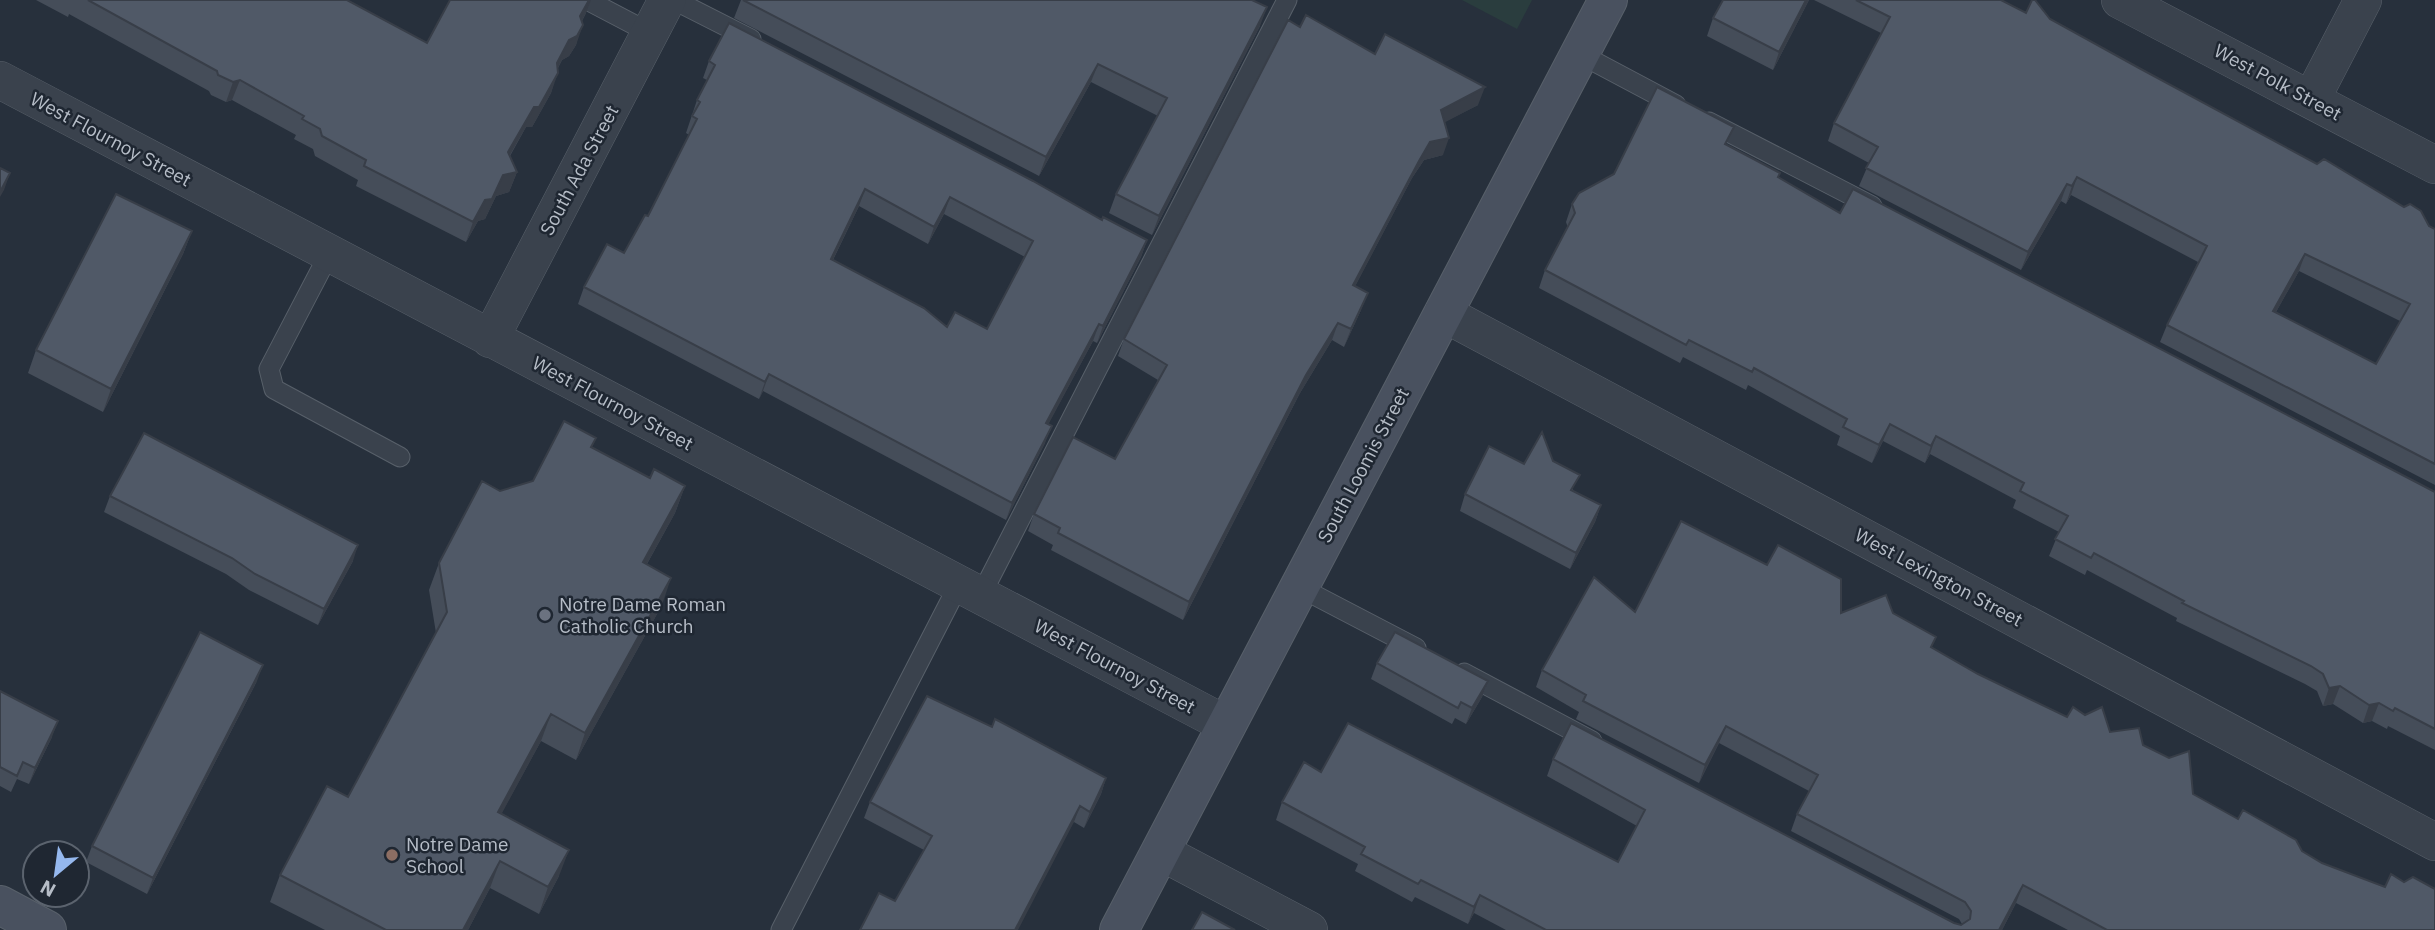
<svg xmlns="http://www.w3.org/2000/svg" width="2435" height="930" viewBox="0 0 2435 930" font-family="'IBM Plex Sans',sans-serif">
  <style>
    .green { fill: #2a3d3e }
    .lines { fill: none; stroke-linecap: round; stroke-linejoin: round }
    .lane-casing { stroke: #58606a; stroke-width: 21 }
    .street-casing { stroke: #58606a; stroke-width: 38 }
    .secondary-casing { stroke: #58606a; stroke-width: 40 }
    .lane { stroke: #3a424d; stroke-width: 19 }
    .street { stroke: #3a424d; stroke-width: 37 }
    .secondary { stroke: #49515f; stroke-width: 38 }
    .wall { fill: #454d59; fill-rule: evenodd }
    .shaded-wall { fill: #383e48 }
    .building { fill: #505967; stroke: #383e48; stroke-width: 2; fill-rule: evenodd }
    .worship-dot { fill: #6b7280; stroke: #1f2732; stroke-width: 2.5 }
    .education-dot { fill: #8d6e63; stroke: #1f2732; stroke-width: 2.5 }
    .labels { text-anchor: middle; stroke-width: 5; stroke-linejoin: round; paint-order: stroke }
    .street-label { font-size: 19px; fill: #b6bdc7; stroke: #1f2732 }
    .poi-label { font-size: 19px; fill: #b6bdc7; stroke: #1f2732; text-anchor: start }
  </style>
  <rect width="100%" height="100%" fill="#27303c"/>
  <path class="green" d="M1462,0H1532L1517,29Z"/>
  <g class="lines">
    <g class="lane-casing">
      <path id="lane" d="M587,0L650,33
        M674,0L751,39
        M1580,54L1676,105
        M1709,122L1872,206
        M329,254L269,369L274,389L400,457
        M1299,587L1416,648
        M981,595L1287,0
        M1464,673L1592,741
        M781,930L959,584"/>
    </g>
    <g class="street-casing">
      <path id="street" d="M2120,0L2435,165
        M0,80L1227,725
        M2311,100L2363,0
        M1443,313L2435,842
        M490,339L667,0
        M1161,852L1309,930"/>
    </g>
    <g class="secondary-casing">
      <path id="secondary" d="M0,905L47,930
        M1119,930L1608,0"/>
    </g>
    <use href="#lane" class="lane"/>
    <use href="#street" class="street"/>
    <use href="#secondary" class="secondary"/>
  </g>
  <path class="wall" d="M36,0H347L427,43L586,13L582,21L576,45L569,56L562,60L558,68L551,93L532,127H526L510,156L517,172L509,192L496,196L485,219L478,221L466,242L356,186L358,180L315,156L313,149L294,139L296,135L232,100L226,102L211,95L209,91L69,14L68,17Z
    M741,0H1252L1260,26L1152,235L1109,213L1116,194L1158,116L1091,82L1039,176L734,18Z
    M1809,0L1773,70L1707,36L1713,18Z
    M1814,0H2001L2026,13L2050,19L2435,229V485L2160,342L2167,325L2198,262L2071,195L2066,204L2061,201L2021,270L1859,186L1869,163L1828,141L1834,123L1881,33ZM2299,271L2400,321L2376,364L2276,312Z
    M1300,27L1375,54L1478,105L1444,122L1443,155L1424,160L1412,178L1355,286L1361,310L1344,347L1332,340L1300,393L1183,620L1051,550L1053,545L1028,531L1034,514L1115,459L1158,380L1118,356L1124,339Z
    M709,61L1102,220L1147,240L1141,257L1097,343L1093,341L1048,424L1045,443L1006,520L763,391L759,399L578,304L584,287L624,253L648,216L689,135L686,133L697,100L707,80L703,78ZM859,206L928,244L944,214L1025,257L987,329L947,327L833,260Z
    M1727,145L1780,173L1778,177L1840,213L2435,492V750L2388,726L2387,729L2372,721L2363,723L2333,704L2323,706L2317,691L2305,684L2176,621L2177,618L2087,570L2085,575L2049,556L2059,532L2013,508L2016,500L1930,454L1925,463L1883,441L1872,463L1837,445L1840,436L1748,385L1746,390L1683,357L1680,363L1539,288L1545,270L1568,228L1566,222L1572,204Z
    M192,231L183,254L103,412L28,373L36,350Z
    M596,438L592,447L650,478L685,486L675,513L647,564L662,605L576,760L541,741L501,814L559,876L539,914L490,888L468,930H325L270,902L280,875L348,797L436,633L429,590L439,563L500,491L533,481Z
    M1553,461L1574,491L1601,505L1595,522L1570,569L1460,511L1465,494L1524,464Z
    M110,496L353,561L318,625L249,590L226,574L104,512Z
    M1635,612L1893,613L1932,648L1978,674L2067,717L2143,745L2193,794L2238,819L2302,851L2435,930H2068L2016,903L2002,930H1506L1474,913L1468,924L1415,897L1412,902L1355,871L1358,864L1276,820L1282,802L1321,772L1618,862L1637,826L1547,776L1553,759L1954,923L1961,925L1962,924L1959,919L1791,831L1797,814L1809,791L1719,743L1699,783L1576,719L1579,712L1536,687L1542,670Z
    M1377,663L1488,681L1482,697L1466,724L1455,718L1452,724L1371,679Z
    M257,681L147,894L86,862L92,846Z
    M0,691L52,737L29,784L17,779L11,792L0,786Z
    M992,727L1106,778L1101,794L1084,828L1074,822L895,901L924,850L864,818L870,802Z"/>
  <path class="shaded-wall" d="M589,0H591L586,13L573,37L580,16Z
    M1806,0H1809L1773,70L1779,52Z
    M1267,7L1260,26L1152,235L1159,216Z
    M583,25L576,45L569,56L562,60L550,83L557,63L569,40Z
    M1098,64L1091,82L1039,176L1046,157Z
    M558,73L551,93L532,127H526L500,172L508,152L534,107Z
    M240,80L232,100L226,102L233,82Z
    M1485,87L1478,105L1434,128L1441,110Z
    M1449,138L1443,155L1424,160L1412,178L1347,302L1353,285L1419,161L1430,142Z
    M517,172L509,192L496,196L485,219L478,221L466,242L473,222L485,200L503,175Z
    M10,173L4,190L0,197V192Z
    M2077,177L2071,195L2066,204L2072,186Z
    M2067,184L2061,201L2021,270L2028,252Z
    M865,189L859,206L825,276L831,259Z
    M950,197L944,214L928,244L934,227Z
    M192,231L183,254L103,412L111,389Z
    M1147,240L1141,257L1097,343L1103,326Z
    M2305,254L2299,271L2267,328L2273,311Z
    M1368,293L1361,310L1344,347L1351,329Z
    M1338,323L1332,340L1300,393L1183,620L1189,602L1306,375Z
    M1099,324L1093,341L1040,440L1046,423Z
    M769,374L763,391L759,399L765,382Z
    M1890,424L1883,441L1872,463L1879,445Z
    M1052,426L1045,443L1006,520L1012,503Z
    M1936,436L1930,454L1925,463L1931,446Z
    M685,486L675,513L633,589L643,562Z
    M1601,505L1595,522L1570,569L1576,553Z
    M358,545L353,561L318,625L324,609Z
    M671,578L662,605L576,760L585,733Z
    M263,665L257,681L147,894L153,878Z
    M1488,681L1482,697L1466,724L1472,708Z
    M2340,686L2333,704L2323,706L2329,688Z
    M2379,703L2372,721L2363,723L2369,705Z
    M551,714L541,741L488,839L498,812Z
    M58,721L52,737L29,784L35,768Z
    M1726,726L1719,743L1699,783L1705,765Z
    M1106,778L1101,794L1084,828L1090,812Z
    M1080,806L1074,822L1018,930H1015Z
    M569,850L559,876L539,914L548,887Z
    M500,861L490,888L468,930H463Z
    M2023,885L2016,903L2002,930H1999Z
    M1480,895L1474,913L1468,924L1474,907Z"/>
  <path class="building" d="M88,0H347L427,43L450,0H589L580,16L583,25L577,36L569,40L557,63L558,73L539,107H534L508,152L517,172L503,175L492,199L485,200L473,222L364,166L366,160L322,136L320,129L302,119L304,116L240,80L233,82L218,75L217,71Z
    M743,0H1252L1267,7L1159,216L1116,194L1167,98L1098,64L1046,157Z
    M1723,0H1806L1779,52L1713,18Z
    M1856,0H2001L2026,13L2032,0H2035L2050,19L2139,68L2317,164L2324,159L2404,207L2410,204L2421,211L2429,226L2435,229V464L2167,325L2207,246L2077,177L2072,186L2067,184L2028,252L1866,168L1878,147L1834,123L1890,17ZM2305,254L2410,304L2376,364L2273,311Z
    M1306,15L1375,54L1385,34L1485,87L1441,110L1449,138L1430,142L1419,161L1353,285L1368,293L1351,329L1338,323L1306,375L1189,602L1058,533L1060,528L1034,514L1073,437L1115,459L1167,365L1124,339L1288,20L1300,27Z
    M729,23L1033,181L1102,220L1103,217L1147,240L1103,326L1099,324L1046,423L1052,426L1012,503L769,374L765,382L584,287L607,244L624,253L645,215L648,216L697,119L692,116L700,102L697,100L715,65L709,61ZM865,189L934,227L950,197L1033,241L987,329L955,312L947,327L924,308L831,259Z
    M1657,87L1734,127L1725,144L1780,173L1778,177L1840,213L1853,189L2435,492V729L2395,708L2393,711L2379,703L2369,705L2340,686L2329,688L2323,674L2311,666L2182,603L2184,601L2094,553L2091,558L2055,539L2068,516L2020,491L2024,483L1936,436L1931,446L1890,424L1879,445L1843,427L1847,419L1754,368L1752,372L1689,340L1686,345L1545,270L1575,213L1572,204L1579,193L1614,174Z
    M0,168L10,173L0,192Z
    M116,194L192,231L111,389L36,350Z
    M564,421L596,438L591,447L650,478L654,469L685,486L643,562L671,578L585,733L551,714L498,812L569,850L548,887L500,861L463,930H386L280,875L327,786L348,797L447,612L439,563L482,481L500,491L533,481Z
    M1542,432L1553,461L1580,475L1571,490L1601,505L1576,553L1465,494L1489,446L1524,464Z
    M144,433L358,545L324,609L255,574L232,558L110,496Z
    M1681,521L1767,565L1778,545L1841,579V613L1886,595L1893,613L1936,637L1931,647L1978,674L2067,717L2073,707L2085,715L2102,707L2110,732L2139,728L2143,745L2169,758L2189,751L2193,794L2238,819L2243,810L2296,840L2302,851L2322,863L2385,887L2391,874L2404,882L2413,877L2435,889V930H2107L2023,885L1999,930H1546L1480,895L1474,907L1421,880L1418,884L1361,854L1365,847L1282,802L1304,762L1321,772L1348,723L1618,862L1645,810L1553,759L1571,723L1954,923L1961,925L1970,919L1971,911L1965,902L1797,814L1818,775L1726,726L1705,765L1583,701L1586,695L1542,670L1594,577L1635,612Z
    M200,632L263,665L153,878L92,846Z
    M1395,632L1488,681L1472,708L1461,702L1458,708L1377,663Z
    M0,691L58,721L35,768L23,762L17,776L0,767Z
    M927,696L992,727L995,719L1106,778L1090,812L1080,806L1015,930H860L879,893L895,901L932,836L870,802Z
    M1202,912L1235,930H1192Z"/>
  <circle class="worship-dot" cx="545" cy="615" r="7"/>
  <circle class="education-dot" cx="392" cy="855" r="7"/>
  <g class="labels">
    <g class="street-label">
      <text transform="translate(2278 82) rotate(28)" y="7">West Polk Street</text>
      <text transform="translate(111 139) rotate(28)" y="7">West Flournoy Street</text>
      <text transform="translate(579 170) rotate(-62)" y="7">South Ada Street</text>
      <text transform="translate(613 403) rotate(28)" y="7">West Flournoy Street</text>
      <text transform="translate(1363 465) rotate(-62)" y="7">South Loomis Street</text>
      <text transform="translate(1939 577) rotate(28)" y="7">West Lexington Street</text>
      <text transform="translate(1115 666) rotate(28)" y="7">West Flournoy Street</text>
    </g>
    <g class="poi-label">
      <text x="559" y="611">Notre Dame Roman<tspan x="559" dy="22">Catholic Church</tspan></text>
      <text x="406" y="851">Notre Dame<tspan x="406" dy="22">School</tspan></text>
    </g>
  </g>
  <g transform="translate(56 874) rotate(209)"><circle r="33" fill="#1f2732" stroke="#5b636e" stroke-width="2"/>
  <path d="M0-5L12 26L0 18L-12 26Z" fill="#95b8ee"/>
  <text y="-10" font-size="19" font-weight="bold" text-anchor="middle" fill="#b6bdc7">N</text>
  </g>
</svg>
